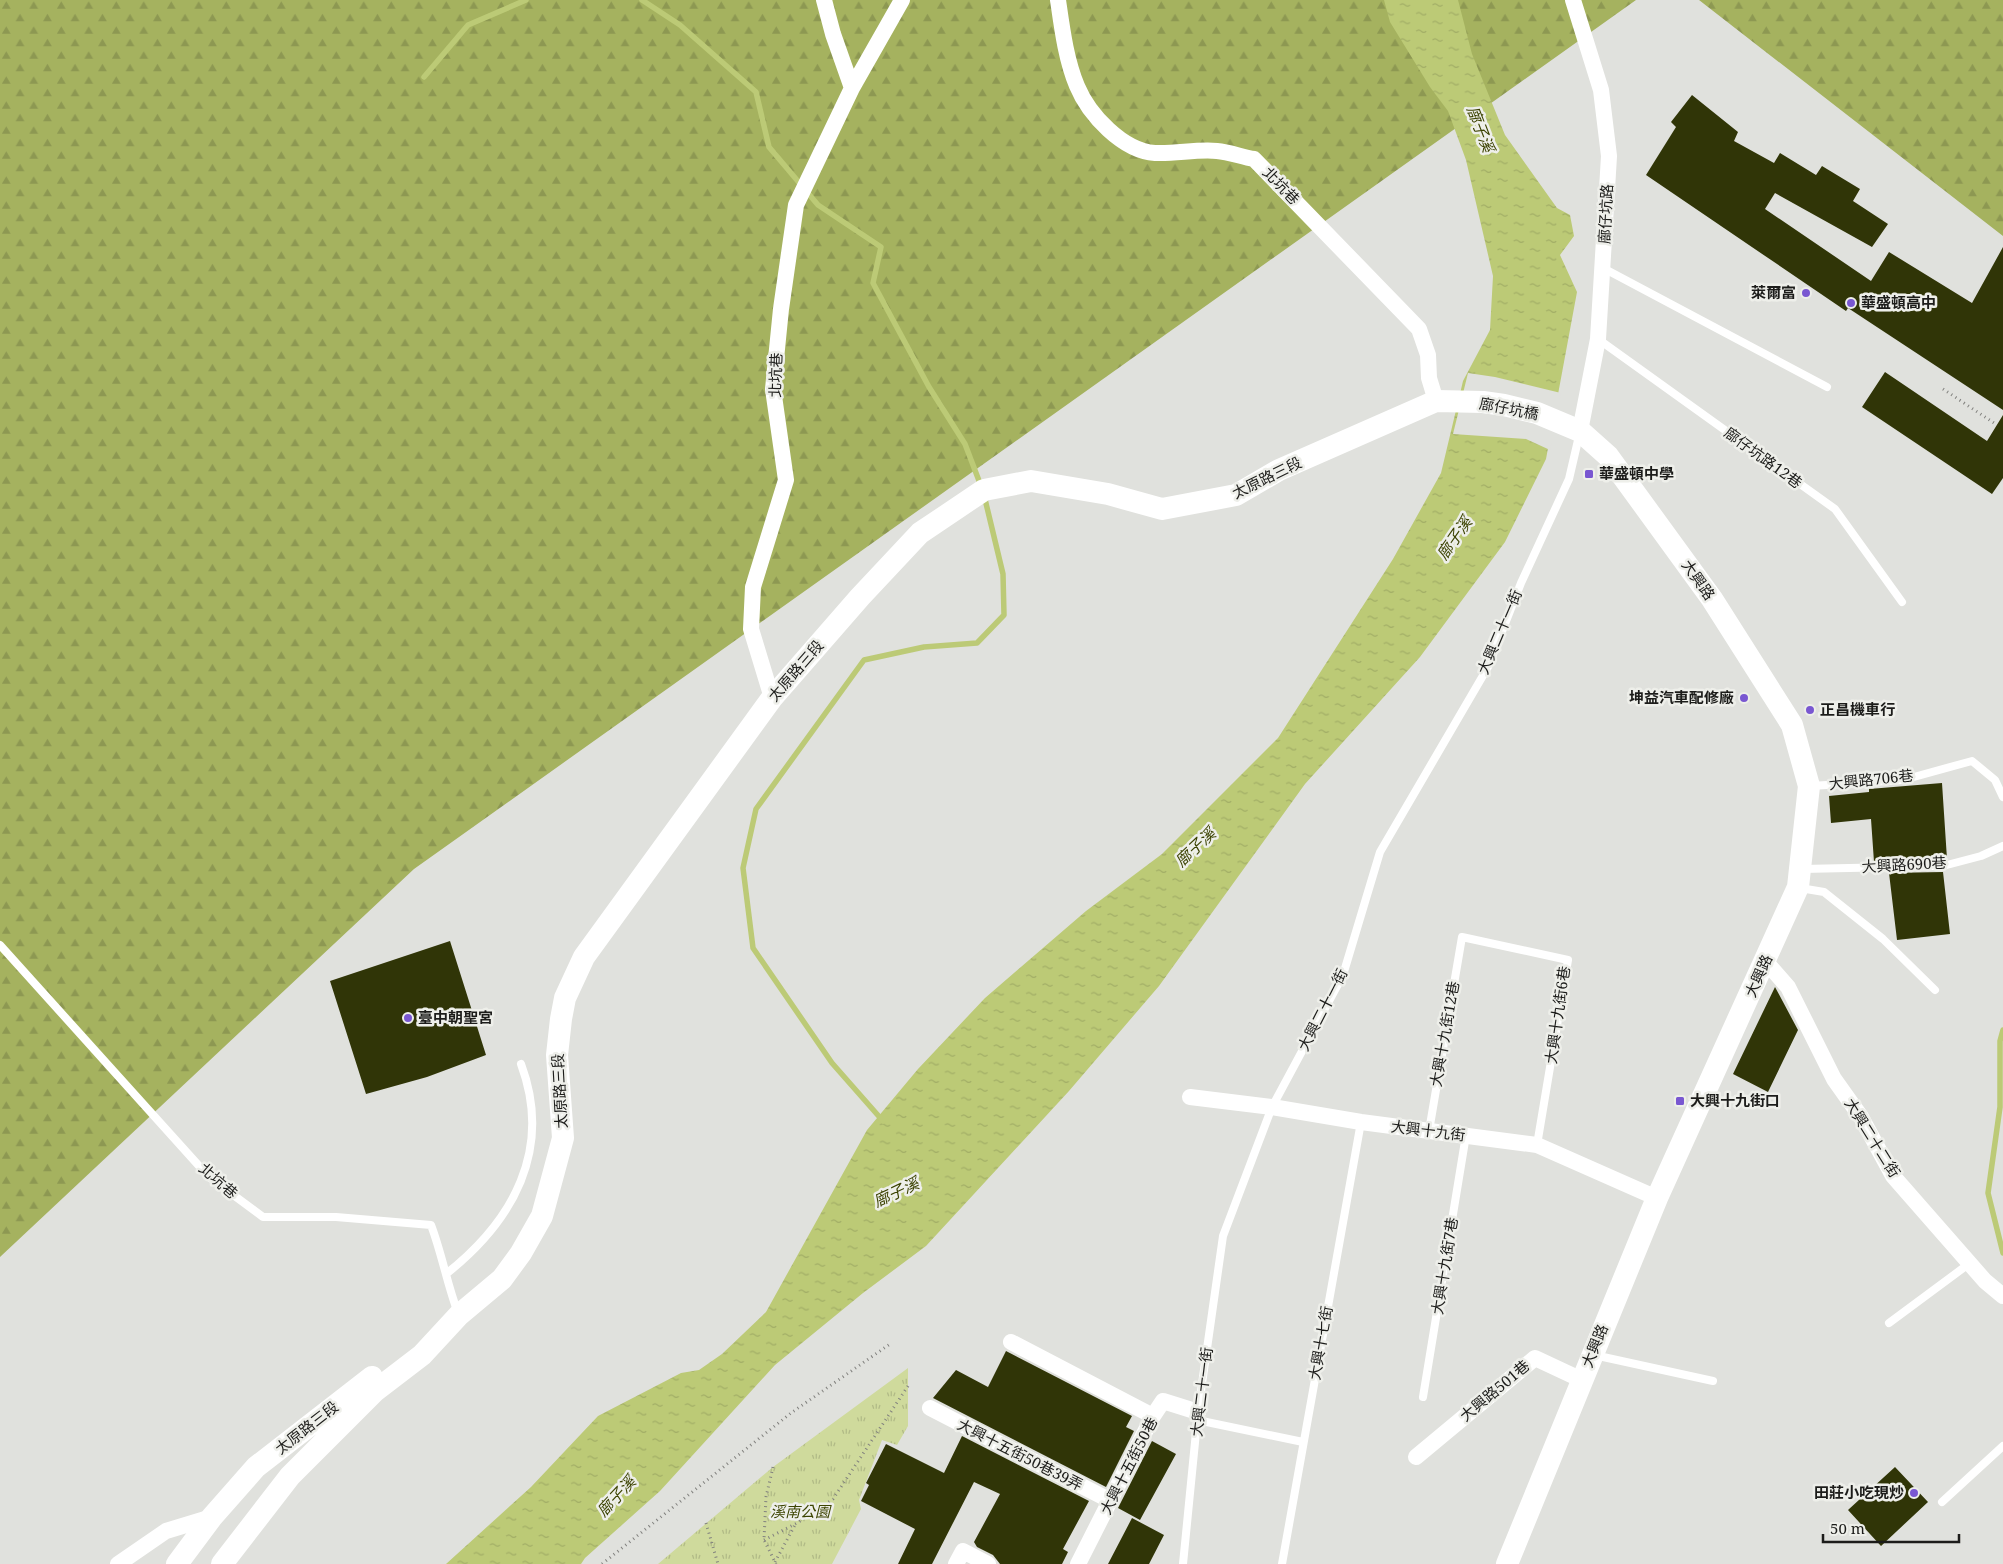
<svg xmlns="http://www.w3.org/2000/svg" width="2003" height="1564" viewBox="0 0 2003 1564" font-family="'Noto Serif','Noto Sans TC',serif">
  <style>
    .forest { fill: url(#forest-firs) }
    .park { fill: url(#park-tufts) }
    .water { fill: url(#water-ripples) }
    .pier { fill: #e0e1dd }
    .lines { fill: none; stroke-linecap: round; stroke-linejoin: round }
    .stream { stroke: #bcca76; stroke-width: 5.5 }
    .building { fill: #303507 }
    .path { stroke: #81817e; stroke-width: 3; stroke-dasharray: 1 4; stroke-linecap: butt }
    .service { stroke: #fff; stroke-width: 8 }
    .minor { stroke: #fff; stroke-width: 16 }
    .secondary { stroke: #fff; stroke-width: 22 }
    .poi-dot { fill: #7957d1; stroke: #eeefea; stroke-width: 2 }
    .labels { text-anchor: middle; stroke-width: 5; stroke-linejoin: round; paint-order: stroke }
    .street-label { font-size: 15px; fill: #1c1c1a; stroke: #eeefea }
    .poi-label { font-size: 15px; font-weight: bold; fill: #1c1c1a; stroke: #eeefea; text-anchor: start }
    .park-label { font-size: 15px; font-style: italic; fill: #3c4401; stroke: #eeefea }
    .water-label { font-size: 16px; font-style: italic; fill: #3b4200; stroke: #eeefea }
  </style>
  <defs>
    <pattern id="forest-firs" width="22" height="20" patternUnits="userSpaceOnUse" patternTransform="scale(1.25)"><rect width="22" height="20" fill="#a5b25f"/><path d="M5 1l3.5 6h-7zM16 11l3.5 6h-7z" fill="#8d9852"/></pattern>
    <pattern id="park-tufts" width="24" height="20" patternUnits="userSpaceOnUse" patternTransform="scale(1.25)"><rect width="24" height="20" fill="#cfda9c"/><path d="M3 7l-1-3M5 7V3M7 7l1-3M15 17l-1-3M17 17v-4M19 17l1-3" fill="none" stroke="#b1ba86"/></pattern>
    <pattern id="water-ripples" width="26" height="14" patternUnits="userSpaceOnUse" patternTransform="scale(1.25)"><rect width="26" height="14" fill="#bcca76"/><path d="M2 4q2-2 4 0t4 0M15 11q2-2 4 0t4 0" fill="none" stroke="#a1ad66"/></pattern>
  </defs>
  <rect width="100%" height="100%" fill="#e0e1dd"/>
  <path class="forest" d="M0,0H1636L414,869L0,1257Z
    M1699,0H2003V236Z"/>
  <path class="park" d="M908,1368V1426L897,1445L882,1440L859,1500L861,1509L832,1564H658L773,1467Z"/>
  <path class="water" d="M1384,0H1458L1472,54L1505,135L1557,208L1570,215L1574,236L1560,255L1577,292L1546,459L1505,542L1420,657L1305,784L1159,986L1069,1091L926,1246L863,1293L775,1365L660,1491L585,1558L581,1564H446L531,1487L598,1416L681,1373L699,1370L722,1354L766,1312L867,1130L918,1069L985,998L1086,911L1162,854L1278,738L1393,559L1441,473L1463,381L1490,330L1493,276L1466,160L1448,111L1430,87L1390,22Z"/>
  <path class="pier" d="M1468,373L1495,377L1561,393L1550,450L1526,439L1453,434Z"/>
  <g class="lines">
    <path class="stream" d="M642,0L680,25L756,92L769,147L818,205L881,247L873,283L929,387L965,444L981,486
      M424,77L468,25L526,0
      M2003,1030L2000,1041V1107L1988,1193L2003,1253
      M883,1121L832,1063L753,948L743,868L756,809L864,660L924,647L977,643L1004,615L1003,574L984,495"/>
  </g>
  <path class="building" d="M1692,95L1738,132L1734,141L1774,163L1780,153L1816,175L1822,166L1860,189L1853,201L1888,224L1872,247L1775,193L1765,209L1871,281L1889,252L1972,303L2003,247V410L1848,308L1846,311L1646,175L1676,127L1671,122Z
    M1885,372L1987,441L2003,415V478L1992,494L1862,407Z
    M1942,783L1947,859L1874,862L1871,819L1831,823L1829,796L1869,792V789Z
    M1943,872L1950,934L1897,940L1889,873Z
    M450,941L486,1055L427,1077L366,1094L330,981Z
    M1775,987L1798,1030L1768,1092L1733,1074Z
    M1006,1351L1132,1416L1126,1427L1134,1431L1106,1487L933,1398L956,1370L988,1387Z
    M962,1436L1089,1501L1063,1549L1068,1552L1062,1564H1000L993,1555L977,1547L974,1542L1000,1494L974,1482L932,1564H898L915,1529L861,1501L869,1485L866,1483L886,1444L944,1473Z
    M1152,1441L1176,1454L1140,1520L1118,1508Z
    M1895,1467L1928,1502L1881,1546L1848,1510Z
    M1132,1518L1164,1535L1149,1564H1108Z"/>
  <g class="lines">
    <path class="path" d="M1943,389L1997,425
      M773,1467L766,1497L764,1540L776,1564
      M706,1523L718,1564
      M764,1540L797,1523L833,1499L908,1386
      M775,1562L796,1523
      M602,1564L791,1413L890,1344"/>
    <path class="service" d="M1603,268L1827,387
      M1598,339L1835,509L1902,602
      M1811,786L1903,780L1972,761L1995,780L2003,797
      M1802,869L1943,866L1981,856L2003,846
      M1800,888L1824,892L1883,939L1935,990
      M0,945L209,1177L263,1217H336L431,1225C442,1254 447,1284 458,1313
      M1429,1131L1462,937L1568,960L1537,1145
      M446,1274C513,1221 553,1150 521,1064
      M1889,1323L1970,1263
      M1594,1355L1713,1381
      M1423,1397L1466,1135
      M1197,1420L1303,1442
      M1942,1502L2003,1446
      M1183,1564L1198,1412L1223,1236L1272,1107L1343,975L1380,852L1488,667L1521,583L1569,479L1579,436
      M1282,1564L1361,1122"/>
    <path class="minor" d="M824,0L833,34L852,88
      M1058,0C1062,28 1066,60 1077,86C1089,115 1123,151 1155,153C1176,154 1197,149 1217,151C1229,152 1242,157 1254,159L1419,329L1428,355L1429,378L1436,401
      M1573,0L1601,90L1609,156L1598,339L1580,431
      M772,698L751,629L753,587L786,480L773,389L781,309L796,205L852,88L902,0
      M1766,962L1788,987L1834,1079L1861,1117L1893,1176L1985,1281L2003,1296
      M1190,1097L1272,1107L1361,1122L1537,1145L1657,1198
      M1011,1342L1153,1416
      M930,1408L1111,1501
      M1416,1457L1535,1358L1582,1380
      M118,1564L166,1531L212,1517
      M956,1564L963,1551L988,1564
      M1078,1564L1153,1416L1163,1401L1198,1412"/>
    <path class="secondary" d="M177,1564L212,1517L256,1467L372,1377
      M222,1564L290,1476L375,1391L422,1355L459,1315L502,1279L521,1253L542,1216L563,1138L557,1055L561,1019L565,998L584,957L772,698L860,597L920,533L984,490L1031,481L1108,494L1162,509L1236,495L1279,470L1436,401L1483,402L1504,405L1537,413L1580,431L1608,456L1712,599L1792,725L1809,786L1798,887L1657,1198L1507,1564"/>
  </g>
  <g class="poi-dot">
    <circle cx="1806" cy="293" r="5"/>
    <circle cx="1851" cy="303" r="5"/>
    <rect x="1584" y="469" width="10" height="10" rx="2.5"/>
    <circle cx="1744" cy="698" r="5"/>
    <circle cx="1810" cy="710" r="5"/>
    <circle cx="408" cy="1018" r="5"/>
    <rect x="1675" y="1096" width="10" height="10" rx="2.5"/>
    <circle cx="1914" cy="1493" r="5"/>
  </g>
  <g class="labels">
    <g class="street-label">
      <text transform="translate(1281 186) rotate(46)" y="5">北坑巷</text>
      <text transform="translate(1606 214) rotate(-87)" y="5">廍仔坑路</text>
      <text transform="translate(776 375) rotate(-88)" y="5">北坑巷</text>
      <text transform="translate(1509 409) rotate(11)" y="5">廍仔坑橋</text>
      <text transform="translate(1763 458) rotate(36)" y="5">廍仔坑路12巷</text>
      <text transform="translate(1267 478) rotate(-26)" y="5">太原路三段</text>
      <text transform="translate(1698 580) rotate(55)" y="5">大興路</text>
      <text transform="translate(1500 632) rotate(-67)" y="5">大興二十一街</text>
      <text transform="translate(796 671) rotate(-49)" y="5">太原路三段</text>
      <text transform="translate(1871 780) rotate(-6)" y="5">大興路706巷</text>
      <text transform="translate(1904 865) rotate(-3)" y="5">大興路690巷</text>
      <text transform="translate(1759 976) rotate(-66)" y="5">大興路</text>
      <text transform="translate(1323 1010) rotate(-63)" y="5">大興二十一街</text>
      <text transform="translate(1558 1015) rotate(-82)" y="5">大興十九街6巷</text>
      <text transform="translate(1445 1034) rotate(-80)" y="5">大興十九街12巷</text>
      <text transform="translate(560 1091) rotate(-93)" y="5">太原路三段</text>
      <text transform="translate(1428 1131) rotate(7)" y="5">大興十九街</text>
      <text transform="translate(1872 1138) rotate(58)" y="5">大興二十二街</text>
      <text transform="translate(218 1181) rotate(41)" y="5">北坑巷</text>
      <text transform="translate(1445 1266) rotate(-81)" y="5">大興十九街7巷</text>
      <text transform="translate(1321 1343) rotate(-80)" y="5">大興十七街</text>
      <text transform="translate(1595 1346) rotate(-68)" y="5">大興路</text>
      <text transform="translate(1495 1391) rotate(-40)" y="5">大興路501巷</text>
      <text transform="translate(1202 1392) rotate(-83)" y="5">大興二十一街</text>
      <text transform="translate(307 1428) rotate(-38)" y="5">太原路三段</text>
      <text transform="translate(1020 1455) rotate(27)" y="5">大興十五街50巷39弄</text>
      <text transform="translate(1129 1466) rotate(-63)" y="5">大興十五街50巷</text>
    </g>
    <g class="poi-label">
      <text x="1796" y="298" text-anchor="end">萊爾富</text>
      <text x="1861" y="308">華盛頓高中</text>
      <text x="1599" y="479">華盛頓中學</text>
      <text x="1734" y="703" text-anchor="end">坤益汽車配修廠</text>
      <text x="1820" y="715">正昌機車行</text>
      <text x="418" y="1023">臺中朝聖宮</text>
      <text x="1690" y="1106">大興十九街口</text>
      <text x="1904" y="1498" text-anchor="end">田莊小吃現炒</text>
    </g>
    <g class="park-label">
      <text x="800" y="1517">溪南公園</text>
    </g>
    <g class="water-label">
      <text transform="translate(1481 129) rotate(69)" y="6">廍子溪</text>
      <text transform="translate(1454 538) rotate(-55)" y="6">廍子溪</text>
      <text transform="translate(1195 847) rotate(-43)" y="6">廍子溪</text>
      <text transform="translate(896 1192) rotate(-25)" y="6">廍子溪</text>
      <text transform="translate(616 1496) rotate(-47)" y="6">廍子溪</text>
    </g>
  </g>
  <path d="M1823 1534v8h136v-8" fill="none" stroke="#1c1c1a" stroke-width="2.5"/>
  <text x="1830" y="1534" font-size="15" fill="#1c1c1a" stroke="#eeefea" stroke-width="4" paint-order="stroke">50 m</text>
</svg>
